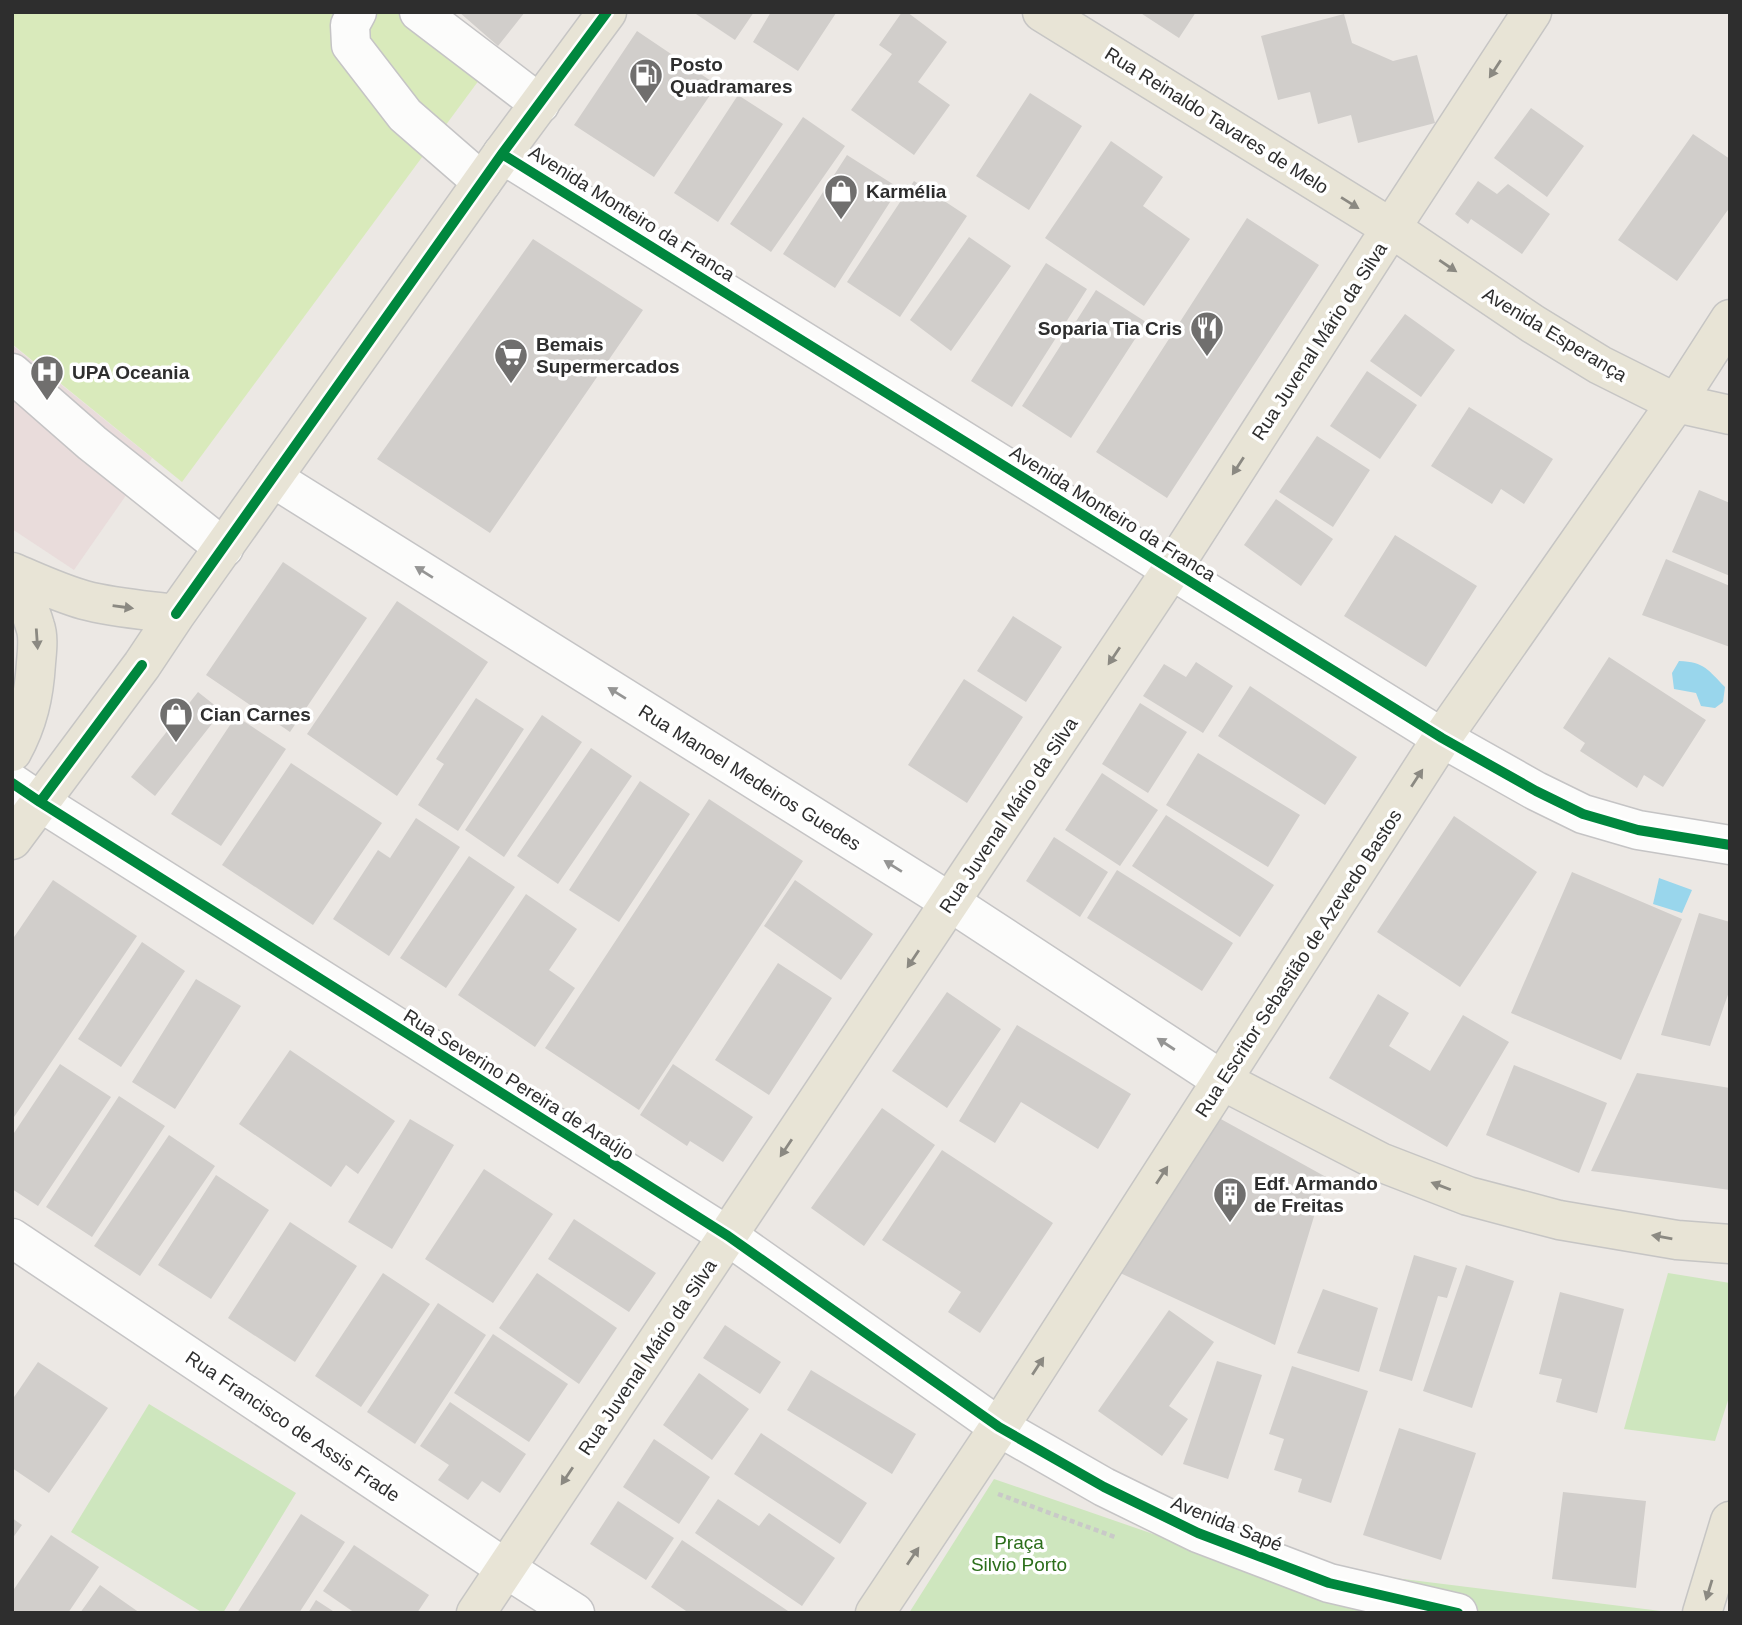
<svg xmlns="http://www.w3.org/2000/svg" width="1742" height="1625" viewBox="0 0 1742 1625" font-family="Helvetica,sans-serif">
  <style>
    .medical { fill: #e9dcdb }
    .green { fill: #cee6be }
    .pitch { fill: #d9eabb }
    .water { fill: #99d6ec }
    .building { fill: #d1cecb }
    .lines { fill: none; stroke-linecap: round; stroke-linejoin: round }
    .minor-casing { stroke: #c5c4c5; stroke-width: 41 }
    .major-casing { stroke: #c6c5c4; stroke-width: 41 }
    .path { stroke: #c9c9c8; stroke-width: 4.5; stroke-dasharray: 5 3.5; stroke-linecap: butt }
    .minor { stroke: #fcfcfb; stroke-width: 38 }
    .major { stroke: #e8e4d6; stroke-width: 38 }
    .cycleway-casing { stroke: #fff; stroke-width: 15 }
    .cycleway { stroke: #00873e; stroke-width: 10 }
    .oneway { fill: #8b8982 }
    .oneway2 { fill: #959594 }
    .labels { text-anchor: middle; stroke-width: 7; stroke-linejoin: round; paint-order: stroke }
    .poi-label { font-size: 19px; font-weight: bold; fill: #2e2e2e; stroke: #fff; text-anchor: start }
    .street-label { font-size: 19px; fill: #2e2e2e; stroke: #fff }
    .park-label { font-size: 19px; fill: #2c6e1b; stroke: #fff }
  </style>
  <rect width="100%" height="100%" fill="#ece8e4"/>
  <path class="medical" d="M12,345L152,458L74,570L12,529Z"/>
  <path class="green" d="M1668,1273L1730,1283V1394L1715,1441L1624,1429Z
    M149,1404L296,1493L223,1613H203L71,1532Z
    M994,1479L1217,1556L1677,1613H909Z"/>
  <path class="pitch" d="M12,12H411L485,72L182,482L12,344Z"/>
  <path class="water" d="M1679,661C1705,662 1708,670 1725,687L1723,702L1715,708L1701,706L1696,693L1674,689L1672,673Z
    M1659,878L1692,890L1682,913L1653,904Z"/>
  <path class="building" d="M459,12H525L498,46Z
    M693,12H754L735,40Z
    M771,12L836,13L798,71L753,42Z
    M902,12H907L947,42L918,82L950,105L914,155L851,110L892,54L879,45Z
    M1139,12H1196L1179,38Z
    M1344,14L1352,43L1393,61L1417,55L1435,123L1358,143L1351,115L1318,124L1310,92L1278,100L1261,36Z
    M637,31L717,85L654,177L574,125Z
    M1030,93L1082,126L1029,210L976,176Z
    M738,95L783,124L718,222L674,193Z
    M1531,108L1584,146L1547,197L1494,158Z
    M803,117L845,146L771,252L730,224Z
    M1693,134L1730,159V207L1677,281L1618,240Z
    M1111,141L1163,177L1143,206L1190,239L1144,306L1045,238Z
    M847,155L899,188L835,288L783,254Z
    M914,181L967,216L900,317L847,282Z
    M1478,181L1497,194L1508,184L1550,214L1522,254L1471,219L1468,224L1455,214Z
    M1247,218L1319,265L1167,498L1096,452Z
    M969,237L1011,266L951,351L910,320Z
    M533,239L643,310L490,533L377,459Z
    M1046,263L1087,289L1012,407L971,381Z
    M1096,290L1146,322L1071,438L1022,406Z
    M1405,314L1455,350L1421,397L1370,361Z
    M1367,371L1417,405L1380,459L1330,426Z
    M1469,407L1553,459L1524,504L1501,489L1492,504L1431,466Z
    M1317,436L1370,470L1333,527L1279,492Z
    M1699,490L1730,503V576L1672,552Z
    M1276,499L1333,539L1301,586L1244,545Z
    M1395,535L1477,586L1426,667L1344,616Z
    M1666,559L1730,586V647L1642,615Z
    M283,562L367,618L290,732L206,675Z
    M397,601L488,662L397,796L307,734Z
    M1013,616L1062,647L1026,702L977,671Z
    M1609,657L1706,720L1663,787L1644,775L1637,788L1580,751L1585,743L1563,728Z
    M1196,662L1233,686L1203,733L1143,696L1164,664L1186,677Z
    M964,679L1023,717L967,803L908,765Z
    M1250,686L1357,757L1325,805L1218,736Z
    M198,692L222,711L155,796L131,777Z
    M476,698L524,729L458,831L418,805L444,764L436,759Z
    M1140,703L1187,732L1148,793L1102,764Z
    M542,715L582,742L504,857L465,830Z
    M236,716L286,749L221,846L171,814Z
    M591,748L632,776L558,884L517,856Z
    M1198,753L1300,815L1268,867L1166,805Z
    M291,763L382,823L313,925L222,865Z
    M1102,773L1158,810L1120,866L1065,830Z
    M640,781L690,814L619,922L569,890Z
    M709,799L803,861L639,1110L545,1048Z
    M1166,815L1274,885L1240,937L1132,866Z
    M1454,816L1537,872L1460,987L1377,932Z
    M416,818L460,847L389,956L333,919L378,850L390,858Z
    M1054,837L1108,872L1080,917L1026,881Z
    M469,856L515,887L446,988L400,958Z
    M1117,870L1233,943L1202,991L1087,918Z
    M1572,872L1682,919L1621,1060L1511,1013Z
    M53,880L137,936L12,1120V940Z
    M795,880L873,934L841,980L764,926Z
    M526,894L577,929L549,970L575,988L535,1047L458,995Z
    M1699,913L1730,922V989L1710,1046L1661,1035Z
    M142,942L185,971L121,1067L78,1039Z
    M778,963L832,998L769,1095L715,1060Z
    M196,979L241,1006L175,1109L132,1082Z
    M947,992L1001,1029L947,1108L892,1071Z
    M1378,994L1409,1013L1389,1046L1430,1071L1463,1015L1509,1042L1447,1147L1329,1078Z
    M1017,1025L1131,1094L1098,1149L1021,1102L995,1143L959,1121Z
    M290,1050L395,1121L358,1174L346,1165L331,1187L239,1124Z
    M60,1064L111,1097L38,1206L12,1189V1136Z
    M673,1064L753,1117L723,1162L690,1141L687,1146L640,1115Z
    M1514,1065L1607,1103L1579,1173L1486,1135Z
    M1637,1073L1730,1088V1190L1591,1171Z
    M119,1096L165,1126L92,1237L46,1207Z
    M882,1108L935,1145L864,1246L811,1208Z
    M1219,1118L1326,1177L1275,1345L1118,1272Z
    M410,1119L454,1145L392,1249L348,1222Z
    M169,1135L215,1166L140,1276L94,1246Z
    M942,1150L1053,1223L980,1333L948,1312L961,1292L882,1240Z
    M484,1169L553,1214L493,1303L425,1259Z
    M216,1175L269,1210L211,1299L158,1265Z
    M574,1219L656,1273L629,1312L548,1259Z
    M290,1222L357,1266L295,1362L228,1318Z
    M1414,1255L1457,1268L1447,1298L1438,1296L1412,1381L1379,1371Z
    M1466,1265L1514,1281L1472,1408L1423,1391Z
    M383,1273L430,1304L361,1407L315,1376Z
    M537,1273L617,1328L579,1384L499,1328Z
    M1323,1289L1378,1308L1359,1372L1297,1353Z
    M1560,1292L1624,1309L1597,1413L1556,1402L1562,1379L1539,1374Z
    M438,1303L486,1335L415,1444L367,1412Z
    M1169,1310L1214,1342L1169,1406L1188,1419L1162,1456L1098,1411Z
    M725,1325L781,1362L760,1394L703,1358Z
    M493,1334L568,1384L529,1442L454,1393Z
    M1217,1361L1262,1375L1228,1479L1183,1464Z
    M38,1362L108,1408L49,1493L12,1468V1400Z
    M1292,1366L1368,1391L1331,1503L1298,1492L1302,1479L1274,1470L1284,1439L1269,1434Z
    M811,1370L916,1434L892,1474L787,1410Z
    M699,1373L749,1409L712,1460L663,1425Z
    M450,1402L526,1454L500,1493L482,1481L468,1500L438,1480L449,1465L420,1446Z
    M1399,1428L1476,1453L1441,1560L1363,1535Z
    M761,1433L867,1503L840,1544L734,1474Z
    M654,1439L710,1477L679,1524L623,1487Z
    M1563,1492L1646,1501L1636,1588L1552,1579Z
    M718,1499L759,1526L769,1513L835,1558L802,1606L695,1533Z
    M618,1501L674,1538L646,1580L590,1544Z
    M301,1514L345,1542L299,1613H237Z
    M12,1518L22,1525L12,1539Z
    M51,1535L99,1567L68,1613H12V1592Z
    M682,1540L791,1613H689L651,1587Z
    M354,1545L429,1595L417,1613H355L323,1591Z
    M100,1585L140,1613H80Z
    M316,1600L336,1613H308Z"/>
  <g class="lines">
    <g class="minor-casing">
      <path id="minor" d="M357,12L350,25L351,45L405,115L482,182
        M419,12L540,104
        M502,154L1442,738L1536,791L1583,814L1638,830L1730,845
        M12,373L92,443L224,548
        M273,478L950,902L1223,1081
        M12,783L40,802L728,1236L999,1427L1104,1487L1198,1533L1329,1583L1458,1613
        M12,1238L505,1568L575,1613"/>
    </g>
    <g class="major-casing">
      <path id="major" d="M1042,12L1391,228L1533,324L1600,365L1676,403L1730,415
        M12,572C36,582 59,593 84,600C114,608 145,610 176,614
        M12,576C21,592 30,608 35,626C39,637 37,651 36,663C34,696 28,723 12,752
        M12,840L142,665L176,614L502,154L607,12
        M1223,1081L1380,1162L1468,1196L1559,1220L1677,1240L1730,1244
        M476,1613L1172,569L1391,228L1532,12
        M875,1613L999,1427L1442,738L1676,403L1730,319
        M1702,1613L1730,1521"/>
    </g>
    <path class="path" d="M998,1494L1115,1537"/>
    <use href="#minor" class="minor"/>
    <use href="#major" class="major"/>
    <g class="cycleway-casing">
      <path id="cycleway" d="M502,154L1442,738L1536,791L1583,814L1638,830L1730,845
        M176,614L502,154L607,12
        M12,783L40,802L728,1236L999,1427L1104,1487L1198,1533L1329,1583L1458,1613
        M40,802L142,665"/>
    </g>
    <use href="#cycleway" class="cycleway"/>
  </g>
  <defs><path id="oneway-solid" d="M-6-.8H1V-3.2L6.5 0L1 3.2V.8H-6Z" transform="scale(1.75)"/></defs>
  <g class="oneway">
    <use href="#oneway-solid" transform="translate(1495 69) rotate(123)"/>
    <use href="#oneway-solid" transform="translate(1350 203) rotate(32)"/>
    <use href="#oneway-solid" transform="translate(1448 266) rotate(34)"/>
    <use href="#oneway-solid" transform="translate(1238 466) rotate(123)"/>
    <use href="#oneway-solid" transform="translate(123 607) rotate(8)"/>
    <use href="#oneway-solid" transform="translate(37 639) rotate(86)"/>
    <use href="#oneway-solid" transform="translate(1114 656) rotate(124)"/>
    <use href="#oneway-solid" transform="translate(1417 778) rotate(-57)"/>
    <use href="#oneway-solid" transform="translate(913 959) rotate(124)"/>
    <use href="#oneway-solid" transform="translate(786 1148) rotate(124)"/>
    <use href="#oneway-solid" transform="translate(1162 1175) rotate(-57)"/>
    <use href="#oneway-solid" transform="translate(1441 1186) rotate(-159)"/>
    <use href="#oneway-solid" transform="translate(1662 1237) rotate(-170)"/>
    <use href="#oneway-solid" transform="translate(1038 1366) rotate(-57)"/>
    <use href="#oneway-solid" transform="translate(567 1476) rotate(124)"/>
    <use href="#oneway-solid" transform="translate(913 1556) rotate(-56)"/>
    <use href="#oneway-solid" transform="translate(1709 1590) rotate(107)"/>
  </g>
  <g class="oneway2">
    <use href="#oneway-solid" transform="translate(424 572) rotate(-148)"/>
    <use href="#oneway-solid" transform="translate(617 693) rotate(-148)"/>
    <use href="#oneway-solid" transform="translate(893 866) rotate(-148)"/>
    <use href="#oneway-solid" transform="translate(1166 1044) rotate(-147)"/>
  </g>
  <defs>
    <g id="fuel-pin" transform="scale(1.75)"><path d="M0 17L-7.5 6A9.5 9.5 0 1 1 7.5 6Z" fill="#706f6e" stroke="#fff"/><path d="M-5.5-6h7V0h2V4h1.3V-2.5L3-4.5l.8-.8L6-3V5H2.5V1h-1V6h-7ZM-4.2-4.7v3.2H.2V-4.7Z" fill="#fff"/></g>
    <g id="shop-pin" transform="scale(1.75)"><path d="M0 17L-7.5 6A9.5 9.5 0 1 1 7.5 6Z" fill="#706f6e" stroke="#fff"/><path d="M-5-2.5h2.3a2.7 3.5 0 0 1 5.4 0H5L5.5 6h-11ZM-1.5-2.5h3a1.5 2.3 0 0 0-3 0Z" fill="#fff"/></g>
    <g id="restaurant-pin" transform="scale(1.75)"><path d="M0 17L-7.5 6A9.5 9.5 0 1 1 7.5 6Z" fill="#706f6e" stroke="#fff"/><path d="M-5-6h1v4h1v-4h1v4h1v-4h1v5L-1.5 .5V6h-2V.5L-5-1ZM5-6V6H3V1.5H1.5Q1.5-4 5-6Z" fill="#fff"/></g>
    <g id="supermarket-pin" transform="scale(1.75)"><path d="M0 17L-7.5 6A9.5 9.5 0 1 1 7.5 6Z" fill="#706f6e" stroke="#fff"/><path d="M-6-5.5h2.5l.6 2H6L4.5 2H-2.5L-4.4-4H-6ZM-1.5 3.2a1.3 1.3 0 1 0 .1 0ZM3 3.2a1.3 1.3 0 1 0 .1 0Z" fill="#fff"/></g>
    <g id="hospital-pin" transform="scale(1.75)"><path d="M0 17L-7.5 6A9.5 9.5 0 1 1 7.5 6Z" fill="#706f6e" stroke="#fff"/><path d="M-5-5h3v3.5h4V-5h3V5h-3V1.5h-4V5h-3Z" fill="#fff"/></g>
    <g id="building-pin" transform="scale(1.75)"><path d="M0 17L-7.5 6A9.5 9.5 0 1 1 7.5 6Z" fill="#706f6e" stroke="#fff"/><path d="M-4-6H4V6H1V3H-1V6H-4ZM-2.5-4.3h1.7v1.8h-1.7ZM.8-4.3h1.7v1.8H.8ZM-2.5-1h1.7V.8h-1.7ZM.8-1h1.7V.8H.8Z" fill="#fff"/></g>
  </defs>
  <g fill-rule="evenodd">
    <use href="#fuel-pin" x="646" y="75"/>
    <use href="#shop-pin" x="841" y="191"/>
    <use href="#restaurant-pin" x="1207" y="328"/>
    <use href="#supermarket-pin" x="511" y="355"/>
    <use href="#hospital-pin" x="47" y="372"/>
    <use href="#shop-pin" x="176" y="714"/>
    <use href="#building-pin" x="1230" y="1194"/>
  </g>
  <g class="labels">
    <g class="poi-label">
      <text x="670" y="71">Posto<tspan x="670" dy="22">Quadramares</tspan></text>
      <text x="866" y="198">Karmélia</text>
      <text x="1182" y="335" text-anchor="end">Soparia Tia Cris</text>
      <text x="536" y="351">Bemais<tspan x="536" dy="22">Supermercados</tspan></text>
      <text x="72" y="379">UPA Oceania</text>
      <text x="200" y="721">Cian Carnes</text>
      <text x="1254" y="1190">Edf. Armando<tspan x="1254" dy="22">de Freitas</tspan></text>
    </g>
    <g class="street-label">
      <text transform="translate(1217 120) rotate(32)" y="7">Rua Reinaldo Tavares de Melo</text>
      <text transform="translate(632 213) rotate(32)" y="7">Avenida Monteiro da Franca</text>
      <text transform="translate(1555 334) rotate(31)" y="7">Avenida Esperança</text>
      <text transform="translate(1319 341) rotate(-57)" y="7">Rua Juvenal Mário da Silva</text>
      <text transform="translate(1113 513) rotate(32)" y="7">Avenida Monteiro da Franca</text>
      <text transform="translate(750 777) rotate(32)" y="7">Rua Manoel Medeiros Guedes</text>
      <text transform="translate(1008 815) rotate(-56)" y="7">Rua Juvenal Mário da Silva</text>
      <text transform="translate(1298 963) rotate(-57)" y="7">Rua Escritor Sebastião de Azevedo Bastos</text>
      <text transform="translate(519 1084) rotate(32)" y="7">Rua Severino Pereira de Araújo</text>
      <text transform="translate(647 1357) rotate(-56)" y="7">Rua Juvenal Mário da Silva</text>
      <text transform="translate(293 1426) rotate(34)" y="7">Rua Francisco de Assis Frade</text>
      <text transform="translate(1227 1523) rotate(22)" y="7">Avenida Sapé</text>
    </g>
    <g class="park-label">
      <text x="1019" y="1549">Praça<tspan x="1019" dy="22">Silvio Porto</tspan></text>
    </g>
  </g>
  <rect width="1742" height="1625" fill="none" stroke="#2e2e2e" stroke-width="28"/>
</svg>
